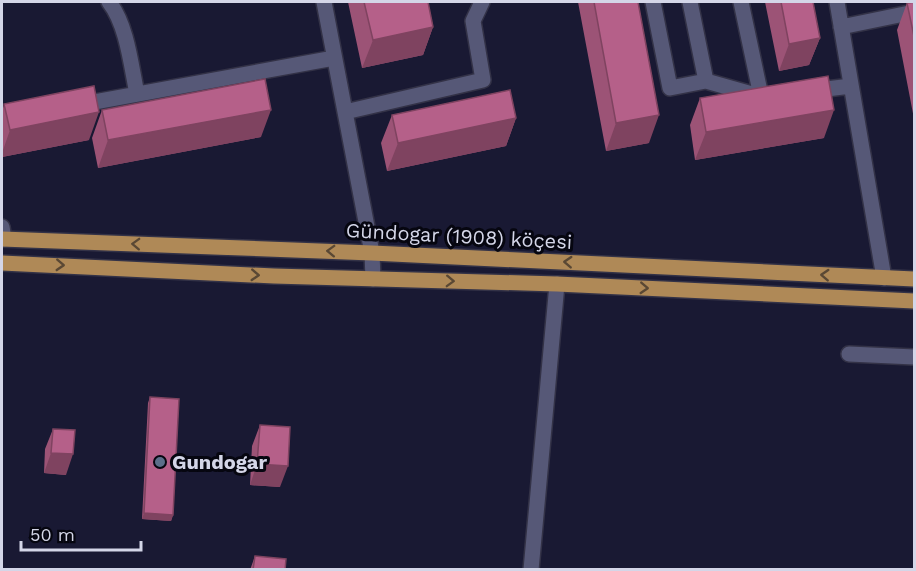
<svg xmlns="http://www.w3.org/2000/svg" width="916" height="571" viewBox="0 0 916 571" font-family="'Work Sans',sans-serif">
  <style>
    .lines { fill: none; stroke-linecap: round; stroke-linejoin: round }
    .minor-casing { stroke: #333247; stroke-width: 18 }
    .major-casing { stroke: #333247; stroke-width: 18 }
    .minor { stroke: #565877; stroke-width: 15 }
    .major { stroke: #af8957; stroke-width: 15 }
    .wall { fill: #9c5376 }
    .shaded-wall { fill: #7f4360 }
    .building { fill: #b56089; stroke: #7f4360; stroke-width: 1.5 }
    .oneway { stroke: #5a4834 }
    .service-dot { fill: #5c6f8a; stroke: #060610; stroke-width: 2 }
    .labels { text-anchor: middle; stroke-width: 6; stroke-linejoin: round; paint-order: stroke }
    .street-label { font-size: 20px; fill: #d4d6e8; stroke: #060610 }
    .poi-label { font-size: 20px; font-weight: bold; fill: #d4d6e8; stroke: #060610; text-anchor: start }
  </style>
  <rect width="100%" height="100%" fill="#191933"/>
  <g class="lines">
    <g class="minor-casing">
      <path id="minor" d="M109,2C127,25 131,65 137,94
        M324,2L372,253L373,279
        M653,2L670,88L706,81L759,96
        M690,2L706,81
        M741,2L761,96
        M837,2L884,278
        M841,27L914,12
        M810,91L851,86
        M78,105L334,58
        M345,112L483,80L473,21L482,2
        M2,227L4,239
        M849,354L914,357
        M531,570L557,284"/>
    </g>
    <g class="major-casing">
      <path id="major" d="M2,239L372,253L914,279
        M2,263L274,276L557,284L914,301"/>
    </g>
    <use href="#minor" class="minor"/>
    <use href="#major" class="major"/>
  </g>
  <path class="wall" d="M348,2H428L433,27L423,55L362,68Z
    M578,2H638L649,143L606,151Z
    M765,2H813L820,38L809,65L779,71Z
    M915,2V124L897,30L907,3Z
    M700,98L824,138L695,160L690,125Z
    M4,104L89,140L2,157V112Z
    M102,110L261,137L98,168L92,138Z
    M392,115L516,118L506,146L387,171L381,143Z
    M150,397L173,515L171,521L142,519L148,403Z
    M260,425L280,487L250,485L252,446Z
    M53,429L66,475L44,473L45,449Z
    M255,556L285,570H250Z"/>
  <path class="shaded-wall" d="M433,27L423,55L362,68L373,40Z
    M820,38L809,65L779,71L789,44Z
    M271,110L261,137L98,168L108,140Z
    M834,110L824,138L695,160L706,132Z
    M99,112L89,140L2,157V153L10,130Z
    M659,115L649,143L606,151L616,123Z
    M516,118L506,146L387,171L398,143Z
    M51,453L73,454L66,475L44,473Z
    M257,464L288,466L280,487L250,485Z
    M144,513L173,515L171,521L142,519Z"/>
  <path class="building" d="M364,2H428L433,27L373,40Z
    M594,2H638L659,115L616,123Z
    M781,2H813L820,38L789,44Z
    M915,2V41L907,3Z
    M828,76L834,110L706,132L700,98Z
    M265,79L271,110L108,140L102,110Z
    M94,86L99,112L10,130L4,104Z
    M510,90L516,118L398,143L392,115Z
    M150,397L179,399L173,515L144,513Z
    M260,425L290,427L288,466L257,464Z
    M53,429L75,430L73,454L51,453Z
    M255,556L286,559L285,570H253Z"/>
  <defs><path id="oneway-chevron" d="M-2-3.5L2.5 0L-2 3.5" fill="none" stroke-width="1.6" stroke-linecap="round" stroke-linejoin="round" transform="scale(1.5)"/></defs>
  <g class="oneway">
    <use href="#oneway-chevron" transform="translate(136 244) rotate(-178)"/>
    <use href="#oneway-chevron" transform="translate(331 251) rotate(-178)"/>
    <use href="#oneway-chevron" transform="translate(568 262) rotate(-177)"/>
    <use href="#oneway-chevron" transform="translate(60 265) rotate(3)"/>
    <use href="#oneway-chevron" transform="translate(255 275) rotate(3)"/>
    <use href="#oneway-chevron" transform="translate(825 275) rotate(-177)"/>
    <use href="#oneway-chevron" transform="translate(450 281) rotate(2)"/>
    <use href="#oneway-chevron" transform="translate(644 288) rotate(3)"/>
  </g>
  <circle class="service-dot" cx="160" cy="462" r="6"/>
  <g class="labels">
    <g class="street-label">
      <text transform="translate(459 236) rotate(3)" y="7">Gündogar (1908) köçesi</text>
    </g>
    <g class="poi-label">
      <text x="172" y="469">Gundogar</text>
    </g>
  </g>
  <rect width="916" height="571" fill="none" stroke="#d4d6e8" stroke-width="6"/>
  <path d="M21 541v9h120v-9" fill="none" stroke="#d4d6e8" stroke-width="3"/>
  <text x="30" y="541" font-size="18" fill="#d4d6e8" stroke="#060610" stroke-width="4.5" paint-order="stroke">50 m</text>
</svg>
